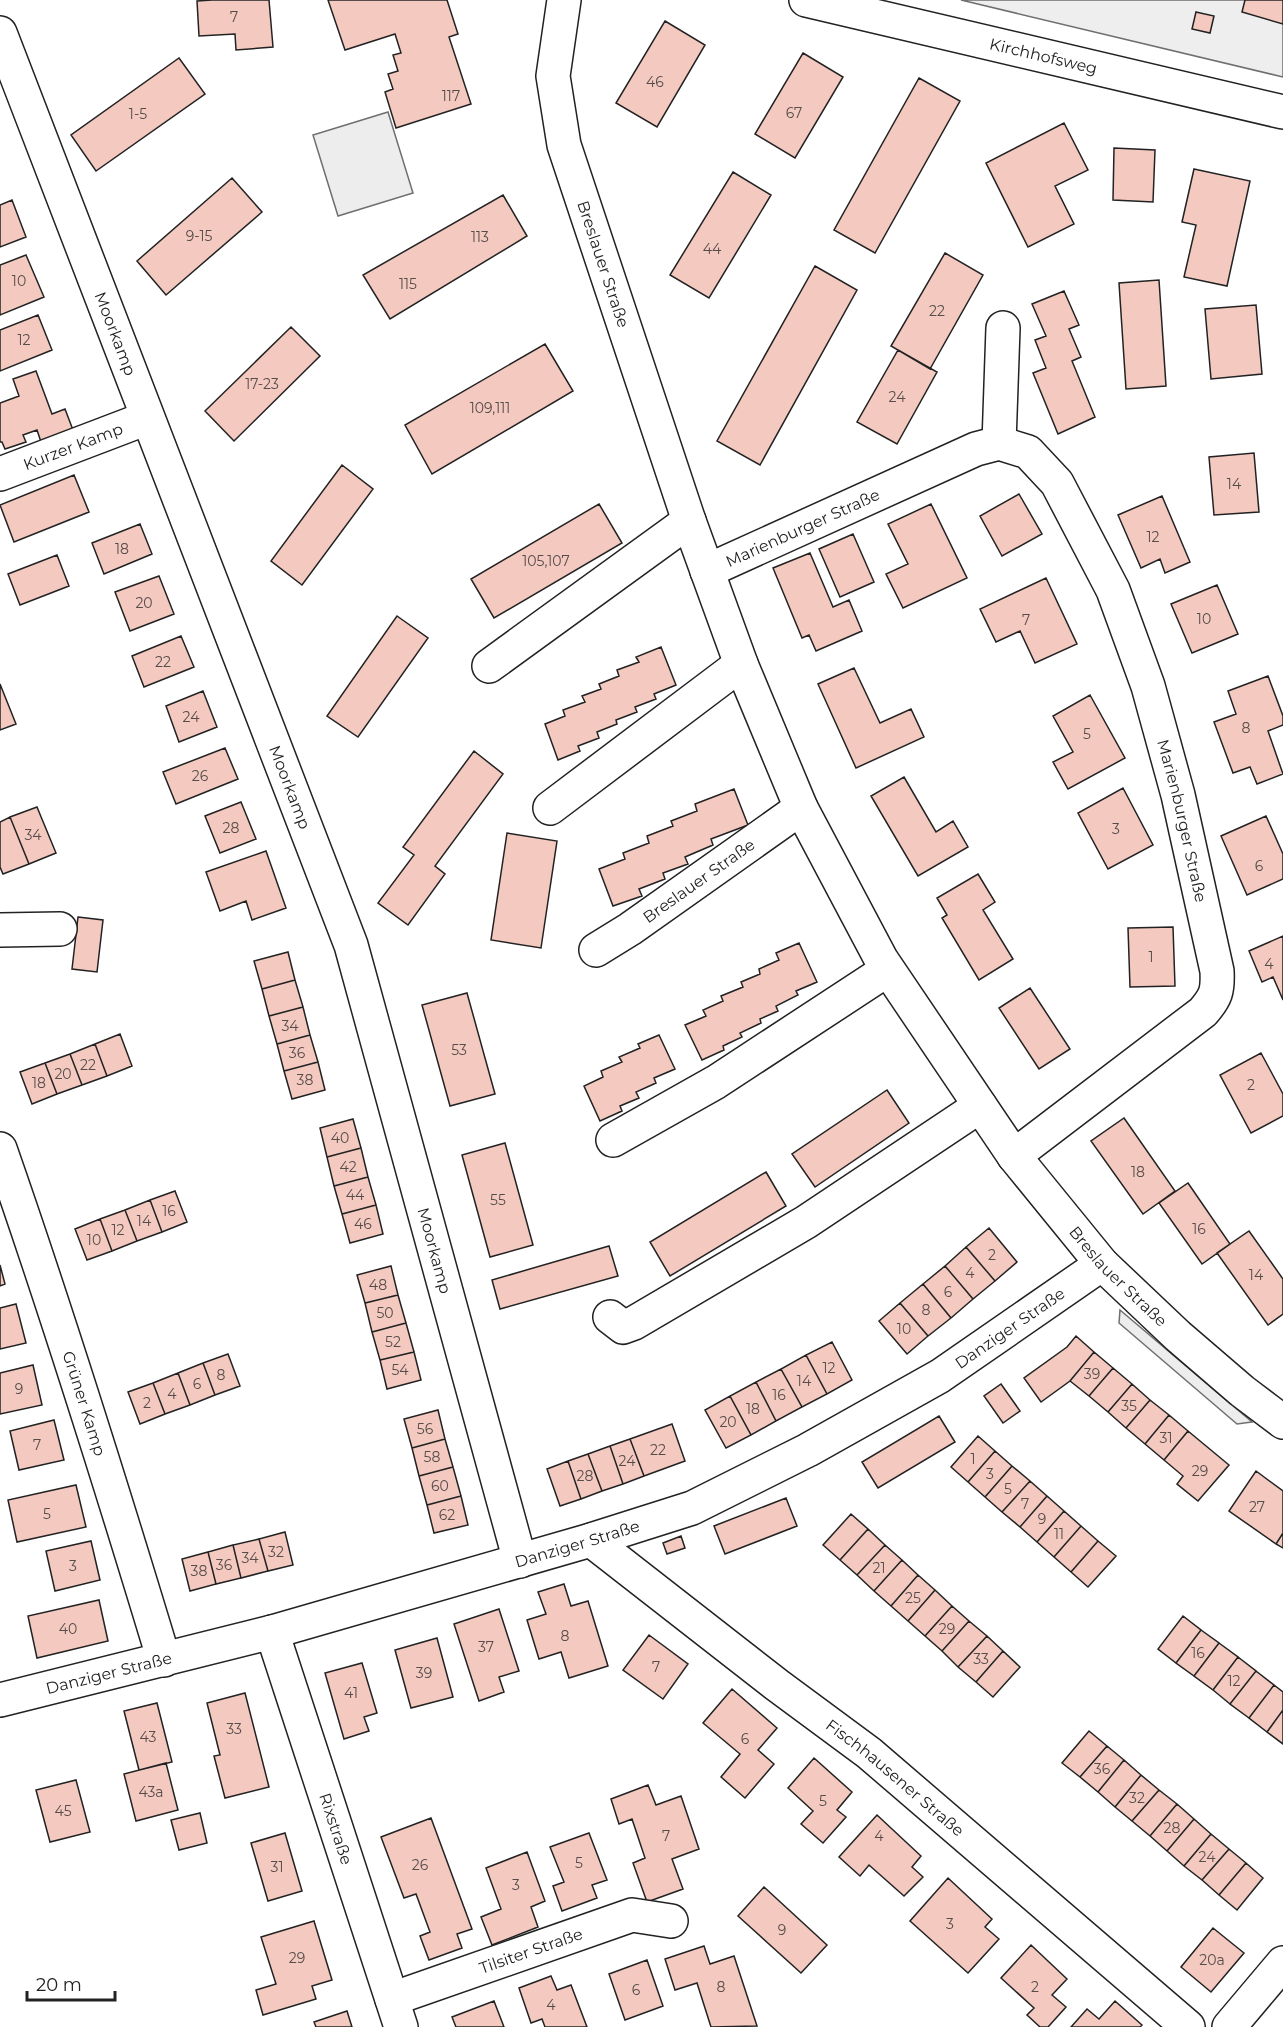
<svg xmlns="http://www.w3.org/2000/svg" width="1283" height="2027" viewBox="0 0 1283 2027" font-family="Montserrat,sans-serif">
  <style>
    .green { fill: #eee; stroke: #6f6f6f; stroke-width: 1.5 }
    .parking { fill: #ededed; stroke: #6f6f6f; stroke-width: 1.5 }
    .building { fill: #f3c9c0; stroke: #222; stroke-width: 1.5 }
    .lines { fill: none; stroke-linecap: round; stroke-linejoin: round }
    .minor-casing { stroke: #222; stroke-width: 36 }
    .minor { stroke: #fff; stroke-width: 33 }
    .labels { text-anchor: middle; stroke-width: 4.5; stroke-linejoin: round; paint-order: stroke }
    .number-label { font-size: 14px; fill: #564c4a }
    .street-label { font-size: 16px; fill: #222; stroke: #fff }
  </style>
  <rect width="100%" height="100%" fill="#fff"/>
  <path class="green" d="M961,0H1283V77Z"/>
  <path class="parking" d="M388,112L413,193L338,216L313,135Z
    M1120,1310L1252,1422L1237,1424L1119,1323Z"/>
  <path class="building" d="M212,0H269L273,47L236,50L235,34L199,36L197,1Z
    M328,0H447L458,34L449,37L471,104L396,128L385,92L393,89L388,74L398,71L393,55L401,53L395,34L345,50Z
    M1245,0H1283V24L1242,12Z
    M1196,12L1214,16L1210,33L1192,29Z
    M665,21L705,45L657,127L616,103Z
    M803,53L843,77L795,158L755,134Z
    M179,58L205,94L96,171L71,135Z
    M919,78L960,101L875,253L834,230Z
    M1064,123L1088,170L1055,186L1074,224L1028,247L986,163Z
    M1114,148L1155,150L1153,202L1113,200Z
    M1194,169L1250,181L1227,286L1184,277L1196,225L1182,222Z
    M733,172L771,195L709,298L670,275Z
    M232,178L262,212L166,295L137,261Z
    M503,195L527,236L390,319L363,275Z
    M12,200L26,237L0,247V205Z
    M945,253L983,275L930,369L891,346Z
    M26,255L44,297L0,315V265Z
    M815,266L857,290L760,465L717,441Z
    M1159,280L1166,386L1126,389L1119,283Z
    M1064,291L1079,325L1069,329L1081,357L1072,361L1095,417L1058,434L1033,373L1046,368L1035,340L1046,336L1032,304Z
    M1256,305L1262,374L1211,379L1205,309Z
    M38,315L52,350L0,371V330Z
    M291,327L320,356L234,441L205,411Z
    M545,344L573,391L432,474L405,425Z
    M898,350L937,372L897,444L857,422Z
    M36,371L52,414L65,409L73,430L41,442L37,430L23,435L26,442L5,449L2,442H0V403L19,396L13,379Z
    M1254,453L1259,512L1214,515L1209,457Z
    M342,465L373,489L302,585L271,561Z
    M74,475L89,512L14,542L0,505Z
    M1019,494L1042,534L1002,556L980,516Z
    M1162,496L1190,562L1165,573L1160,559L1141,568L1118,515Z
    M599,504L622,543L494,618L471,579Z
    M931,504L967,578L903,608L886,574L908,564L888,524Z
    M140,524L152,554L104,574L92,543Z
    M853,534L874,582L840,597L819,549Z
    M810,553L833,607L849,600L862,631L816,651L809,635L802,638L773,568Z
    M57,555L69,586L20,605L8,574Z
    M159,576L174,614L130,631L115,592Z
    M1046,578L1077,644L1035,663L1020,631L996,642L980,609Z
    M1217,585L1238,634L1192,653L1171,604Z
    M397,616L428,638L358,737L327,716Z
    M181,636L194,667L144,687L132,656Z
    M661,647L676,685L654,694L656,699L635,707L637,712L616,720L617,724L597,732L599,738L578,746L580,751L558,760L545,724L565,716L563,710L585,702L582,696L601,689L599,684L619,676L617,670L639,662L636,657Z
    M854,668L880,723L911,709L924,737L856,768L818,684Z
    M1268,676L1283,716V725L1268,731L1283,774L1257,784L1250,767L1233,773L1214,722L1236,714L1228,691Z
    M0,684L16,724L0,730Z
    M203,691L217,727L179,742L166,706Z
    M1090,695L1125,758L1068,789L1053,762L1073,752L1053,716Z
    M225,748L238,779L176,804L163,772Z
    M474,751L503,774L435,866L445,874L408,925L378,903L414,855L403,847Z
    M904,777L936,832L953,821L968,847L918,876L871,796Z
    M1123,788L1153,845L1108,869L1078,813Z
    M734,789L748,825L711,839L713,845L685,857L688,864L663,873L665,879L639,889L642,896L613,906L599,869L625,859L623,853L649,843L647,836L673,826L671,821L697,811L695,804Z
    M241,802L256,839L220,853L205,816Z
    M37,807L56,853L29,864L10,817Z
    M1266,816L1283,854V879L1247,895L1221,836Z
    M10,817L29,864L3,874L0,867V822Z
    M507,833L557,841L541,948L491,940Z
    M266,851L286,908L252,920L246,901L220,911L206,872Z
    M978,874L995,902L983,910L1013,959L979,980L942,918L947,915L937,898Z
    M78,917L103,920L97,972L72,969Z
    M1173,927L1175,986L1130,987L1128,928Z
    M1283,936V1000L1273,977L1262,982L1249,951Z
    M799,943L817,982L796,991L798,995L776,1006L778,1011L760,1019L761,1023L740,1033L742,1037L723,1046L724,1050L702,1060L685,1025L706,1016L703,1010L723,1001L721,996L743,987L741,982L760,974L759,969L779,960L776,953Z
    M288,952L295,980L262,989L254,961Z
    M295,980L303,1007L269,1016L262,989Z
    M1030,988L1070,1049L1039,1069L999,1008Z
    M467,993L495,1094L450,1106L422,1005Z
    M303,1007L310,1035L277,1044L269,1016Z
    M120,1034L132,1066L107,1076L95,1044Z
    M310,1035L318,1062L284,1071L277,1044Z
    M659,1035L675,1069L654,1078L656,1083L636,1092L639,1098L620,1106L622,1111L600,1121L584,1086L603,1077L601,1071L622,1062L619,1057L640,1048L638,1044Z
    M95,1044L107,1076L82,1085L70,1054Z
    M1261,1053L1283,1094V1116L1251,1133L1220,1075Z
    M70,1054L82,1085L57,1094L45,1063Z
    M318,1062L325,1090L292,1099L284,1071Z
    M45,1063L57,1094L32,1104L20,1072Z
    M887,1090L909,1123L815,1187L792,1154Z
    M1124,1118L1175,1191L1143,1214L1091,1141Z
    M353,1119L361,1148L327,1157L320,1128Z
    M505,1143L533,1245L490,1257L462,1155Z
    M361,1148L368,1177L334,1186L327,1157Z
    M766,1172L786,1206L670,1276L650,1242Z
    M368,1177L376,1205L342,1214L334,1186Z
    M1188,1183L1230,1244L1202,1264L1159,1203Z
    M175,1191L187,1222L162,1232L150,1200Z
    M150,1200L162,1232L137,1241L125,1210Z
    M376,1205L383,1234L350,1243L342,1214Z
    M125,1210L137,1241L112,1251L100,1219Z
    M100,1219L112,1251L87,1260L75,1229Z
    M989,1228L1017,1262L995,1281L966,1247Z
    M1249,1231L1283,1279V1314L1268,1325L1217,1253Z
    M609,1246L618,1276L500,1309L492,1280Z
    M966,1247L995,1281L973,1299L945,1266Z
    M0,1265L5,1284L0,1286Z
    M391,1266L398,1295L365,1303L357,1275Z
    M945,1266L973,1299L951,1318L923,1284Z
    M923,1284L951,1318L928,1336L900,1303Z
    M398,1295L406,1323L372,1332L365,1303Z
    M900,1303L928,1336L907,1354L879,1321Z
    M16,1304L26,1343L0,1349V1308Z
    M406,1323L414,1352L380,1360L372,1332Z
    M1076,1336L1094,1352L1070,1381L1041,1402L1024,1378L1067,1347Z
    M832,1342L852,1380L827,1394L806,1355Z
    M414,1352L421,1380L387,1389L380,1360Z
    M1094,1352L1113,1368L1089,1396L1070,1381Z
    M228,1354L240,1386L215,1395L203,1363Z
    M806,1355L827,1394L802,1407L781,1369Z
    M203,1363L215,1395L190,1405L178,1373Z
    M33,1365L42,1405L0,1414V1373Z
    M1113,1368L1132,1384L1108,1412L1089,1396Z
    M781,1369L802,1407L776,1421L756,1382Z
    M178,1373L190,1405L165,1414L153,1383Z
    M756,1382L776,1421L751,1435L730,1396Z
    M153,1383L165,1414L140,1424L128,1392Z
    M1001,1384L1020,1411L1003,1423L984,1396Z
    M1132,1384L1150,1400L1126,1428L1108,1412Z
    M730,1396L751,1435L726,1448L705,1410Z
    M1150,1400L1169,1415L1145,1444L1126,1428Z
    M438,1410L445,1439L412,1448L404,1419Z
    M1169,1415L1188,1431L1164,1460L1145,1444Z
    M939,1416L955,1442L878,1488L862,1462Z
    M54,1420L64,1460L19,1470L10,1431Z
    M672,1424L685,1461L644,1476L630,1439Z
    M1188,1431L1229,1465L1198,1501L1177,1484L1183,1476L1164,1460Z
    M978,1436L995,1451L968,1482L951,1467Z
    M445,1439L453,1467L419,1476L412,1448Z
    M630,1439L644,1476L623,1484L610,1446Z
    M610,1446L623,1484L602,1491L588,1454Z
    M995,1451L1012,1466L985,1497L968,1482Z
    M588,1454L602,1491L581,1499L568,1461Z
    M568,1461L581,1499L560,1506L547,1469Z
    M1012,1466L1030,1481L1002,1512L985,1497Z
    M453,1467L461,1496L427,1505L419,1476Z
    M1256,1471L1283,1491V1533L1276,1544L1229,1511Z
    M1030,1481L1047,1496L1020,1527L1002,1512Z
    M76,1485L86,1527L17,1542L8,1500Z
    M461,1496L468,1525L434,1533L427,1505Z
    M1047,1496L1064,1511L1037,1542L1020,1527Z
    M786,1498L797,1526L725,1554L714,1526Z
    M1064,1511L1081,1526L1054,1557L1037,1542Z
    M851,1514L868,1529L840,1560L823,1545Z
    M1081,1526L1098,1541L1071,1572L1054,1557Z
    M868,1529L885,1545L857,1575L840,1560Z
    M285,1532L293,1565L268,1571L259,1539Z
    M1283,1533V1548L1276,1544Z
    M681,1536L685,1548L667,1554L663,1543Z
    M259,1539L268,1571L241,1578L233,1545Z
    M91,1541L100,1580L55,1591L46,1551Z
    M1098,1541L1116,1556L1088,1587L1071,1572Z
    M233,1545L241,1578L216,1584L208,1552Z
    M885,1545L902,1560L874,1591L857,1575Z
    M208,1552L216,1584L190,1591L182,1559Z
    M902,1560L918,1575L891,1606L874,1591Z
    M918,1575L935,1590L908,1621L891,1606Z
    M564,1584L571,1606L588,1601L608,1666L569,1678L561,1652L539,1659L527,1620L546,1614L538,1592Z
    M935,1590L952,1606L925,1636L908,1621Z
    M99,1600L108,1641L37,1658L28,1616Z
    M952,1606L969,1621L942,1651L925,1636Z
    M499,1609L519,1671L499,1677L504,1692L479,1701L454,1624Z
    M1183,1616L1201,1630L1176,1663L1158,1649Z
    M969,1621L987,1636L958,1667L942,1651Z
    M1201,1630L1219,1643L1194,1676L1176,1663Z
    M649,1635L688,1664L663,1699L623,1670Z
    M987,1636L1003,1651L976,1682L958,1667Z
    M437,1638L453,1697L411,1708L395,1650Z
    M1219,1643L1238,1657L1213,1690L1194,1676Z
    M1003,1651L1020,1667L993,1697L976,1682Z
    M1238,1657L1256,1671L1230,1704L1213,1690Z
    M362,1663L377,1713L364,1717L369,1731L344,1739L325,1673Z
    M1256,1671L1274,1685L1249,1718L1230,1704Z
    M1274,1685L1283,1692V1710L1267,1732L1249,1718Z
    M732,1689L777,1728L758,1750L774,1764L745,1798L721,1777L740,1754L703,1723Z
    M245,1693L269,1787L225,1798L214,1756L220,1755L207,1703Z
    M157,1703L172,1762L139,1770L124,1711Z
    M1283,1710V1744L1267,1732Z
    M1089,1731L1107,1746L1080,1777L1062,1763Z
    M1107,1746L1124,1760L1098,1792L1080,1777Z
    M814,1758L852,1792L837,1810L846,1817L823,1843L801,1824L813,1811L788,1788Z
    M1124,1760L1141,1775L1115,1807L1098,1792Z
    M166,1763L178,1810L136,1821L124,1774Z
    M1141,1775L1159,1790L1132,1821L1115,1807Z
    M76,1780L90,1832L50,1842L36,1790Z
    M648,1785L656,1805L681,1796L699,1849L672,1859L683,1889L647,1902L633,1863L645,1858L632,1819L619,1824L611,1799Z
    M1159,1790L1177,1804L1150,1836L1132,1821Z
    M1177,1804L1194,1819L1167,1851L1150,1836Z
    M200,1813L207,1843L179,1850L171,1820Z
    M877,1815L921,1856L912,1867L923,1877L904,1896L869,1865L860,1876L839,1857Z
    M431,1818L472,1929L457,1934L462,1948L429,1960L420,1936L430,1932L416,1894L404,1898L381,1837Z
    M1194,1819L1211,1834L1184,1866L1167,1851Z
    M285,1833L302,1891L268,1901L251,1843Z
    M589,1833L607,1880L592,1885L597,1898L562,1911L553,1886L564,1882L550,1847Z
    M1211,1834L1229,1849L1202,1880L1184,1866Z
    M1229,1849L1246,1863L1219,1895L1202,1880Z
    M527,1852L545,1901L531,1907L538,1927L492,1945L481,1917L501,1909L486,1868Z
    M1246,1863L1263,1878L1237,1910L1219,1895Z
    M948,1878L992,1919L985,1927L999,1939L968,1973L910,1921Z
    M764,1887L827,1945L801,1973L738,1916Z
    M314,1921L332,1980L312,1986L316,1999L263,2015L256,1990L276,1984L261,1937Z
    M1213,1928L1244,1953L1211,1992L1181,1967Z
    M1031,1945L1067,1979L1052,1995L1066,2007L1048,2027H1040L1027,2015L1034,2008L1001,1978Z
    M704,1946L710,1964L734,1956L757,2026L711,2027L697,1983L675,1990L665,1959Z
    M647,1960L663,2006L625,2020L609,1974Z
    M551,1976L557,1990L571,1985L587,2027H545L542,2019L531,2023L519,1988Z
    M494,2001L504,2027H456L452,2017Z
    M1115,2001L1142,2025L1140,2027H1071L1087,2009L1099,2019Z
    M347,2011L352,2027H316L314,2022Z"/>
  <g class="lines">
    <g class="minor-casing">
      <g id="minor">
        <path id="s1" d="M564,0L553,76L564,145L689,521L741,664L801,808L881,959L1014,1156L1102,1264L1178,1336L1242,1391L1283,1422"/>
        <path id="s2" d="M806,0L1283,112"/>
        <path id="s3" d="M0,33L351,945L520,1561"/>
        <path d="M999,443L1003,328"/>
        <path id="s4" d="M0,474L147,418"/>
        <path id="s5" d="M707,571L976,449L999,443L1028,452L1057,483L1113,590L1148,686L1178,795L1217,971C1218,991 1216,997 1203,1012L1014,1156"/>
        <path d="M489,666L689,521"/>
        <path d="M550,808L741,664"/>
        <path d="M0,930L60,929"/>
        <path id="s6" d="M596,950L630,929L801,808"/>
        <path d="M613,1140L716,1082L887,970"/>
        <path id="s7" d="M0,1149C59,1318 112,1488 164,1660"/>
        <path d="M610,1317L623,1327L634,1323L806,1222L980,1106"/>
        <path id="s8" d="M591,1540L777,1685L869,1753L1188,2027"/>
        <path id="s9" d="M272,1632L401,2027"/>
        <path id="s10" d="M0,1700L272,1632L591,1540L692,1508L808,1450L940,1376L1102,1264"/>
        <path id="s11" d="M392,1999L632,1915L671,1921"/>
        <path d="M1229,2027L1283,1963"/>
      </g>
    </g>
    <use href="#minor" class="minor"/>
  </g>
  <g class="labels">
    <g class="number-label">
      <text x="234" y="22">7</text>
      <text x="655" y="87">46</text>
      <text x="451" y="101">117</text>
      <text x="794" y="118">67</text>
      <text x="138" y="119">1-5</text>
      <text x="199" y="241">9-15</text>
      <text x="480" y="242">113</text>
      <text x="712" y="254">44</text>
      <text x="19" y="286">10</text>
      <text x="408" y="289">115</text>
      <text x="937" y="316">22</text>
      <text x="24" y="345">12</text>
      <text x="262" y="389">17-23</text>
      <text x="897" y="402">24</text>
      <text x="490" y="413">109,111</text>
      <text x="1234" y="489">14</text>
      <text x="1153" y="542">12</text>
      <text x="122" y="554">18</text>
      <text x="546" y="566">105,107</text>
      <text x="144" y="608">20</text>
      <text x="1204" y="624">10</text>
      <text x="1026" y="625">7</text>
      <text x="163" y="667">22</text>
      <text x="191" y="722">24</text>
      <text x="1246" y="733">8</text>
      <text x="1087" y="739">5</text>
      <text x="200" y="781">26</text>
      <text x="231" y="833">28</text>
      <text x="1116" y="834">3</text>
      <text x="33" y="840">34</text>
      <text x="1259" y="871">6</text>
      <text x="1151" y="962">1</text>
      <text x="1269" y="969">4</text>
      <text x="290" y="1031">34</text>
      <text x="459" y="1055">53</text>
      <text x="297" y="1058">36</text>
      <text x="88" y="1070">22</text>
      <text x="63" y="1079">20</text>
      <text x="305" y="1085">38</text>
      <text x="39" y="1088">18</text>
      <text x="1251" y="1090">2</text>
      <text x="340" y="1143">40</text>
      <text x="348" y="1172">42</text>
      <text x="1138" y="1177">18</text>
      <text x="355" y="1200">44</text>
      <text x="498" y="1205">55</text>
      <text x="169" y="1216">16</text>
      <text x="144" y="1226">14</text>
      <text x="363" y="1229">46</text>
      <text x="1199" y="1234">16</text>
      <text x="118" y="1235">12</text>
      <text x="94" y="1245">10</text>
      <text x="992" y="1260">2</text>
      <text x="970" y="1278">4</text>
      <text x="1256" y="1280">14</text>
      <text x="378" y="1290">48</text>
      <text x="948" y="1297">6</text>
      <text x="926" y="1315">8</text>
      <text x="385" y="1318">50</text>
      <text x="904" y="1334">10</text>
      <text x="393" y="1347">52</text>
      <text x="829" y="1373">12</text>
      <text x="400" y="1375">54</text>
      <text x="1092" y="1379">39</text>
      <text x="221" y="1380">8</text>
      <text x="804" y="1386">14</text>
      <text x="197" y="1389">6</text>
      <text x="19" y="1394">9</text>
      <text x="172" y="1399">4</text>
      <text x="779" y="1400">16</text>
      <text x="147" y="1408">2</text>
      <text x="1129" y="1411">35</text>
      <text x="753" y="1414">18</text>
      <text x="728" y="1427">20</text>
      <text x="425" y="1434">56</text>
      <text x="1166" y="1443">31</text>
      <text x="37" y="1450">7</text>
      <text x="658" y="1455">22</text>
      <text x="432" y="1462">58</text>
      <text x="973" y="1464">1</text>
      <text x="627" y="1466">24</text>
      <text x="1200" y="1476">29</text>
      <text x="990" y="1479">3</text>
      <text x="585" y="1481">28</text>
      <text x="440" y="1491">60</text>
      <text x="1008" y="1494">5</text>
      <text x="1025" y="1509">7</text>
      <text x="1257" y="1512">27</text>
      <text x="47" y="1519">5</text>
      <text x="447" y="1520">62</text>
      <text x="1042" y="1524">9</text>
      <text x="1059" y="1539">11</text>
      <text x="276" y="1557">32</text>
      <text x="250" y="1563">34</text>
      <text x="224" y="1570">36</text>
      <text x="73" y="1571">3</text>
      <text x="879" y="1573">21</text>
      <text x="199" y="1576">38</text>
      <text x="913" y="1603">25</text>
      <text x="68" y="1634">40</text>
      <text x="947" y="1634">29</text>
      <text x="565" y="1641">8</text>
      <text x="486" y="1652">37</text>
      <text x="1198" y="1658">16</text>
      <text x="981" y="1664">33</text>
      <text x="656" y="1672">7</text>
      <text x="424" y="1678">39</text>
      <text x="1234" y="1686">12</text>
      <text x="351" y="1698">41</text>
      <text x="234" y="1734">33</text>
      <text x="148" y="1742">43</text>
      <text x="745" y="1744">6</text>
      <text x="1102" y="1774">36</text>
      <text x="151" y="1797">43a</text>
      <text x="1137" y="1803">32</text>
      <text x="823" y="1806">5</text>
      <text x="63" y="1816">45</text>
      <text x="1172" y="1833">28</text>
      <text x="666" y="1841">7</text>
      <text x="879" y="1841">4</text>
      <text x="1207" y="1862">24</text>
      <text x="579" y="1868">5</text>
      <text x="420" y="1870">26</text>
      <text x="277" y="1872">31</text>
      <text x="516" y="1890">3</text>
      <text x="950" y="1929">3</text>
      <text x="782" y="1935">9</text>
      <text x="297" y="1963">29</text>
      <text x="1212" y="1965">20a</text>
      <text x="721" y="1992">8</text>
      <text x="1035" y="1992">2</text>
      <text x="636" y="1995">6</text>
      <text x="551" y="2010">4</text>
    </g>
    <g class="street-label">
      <text dy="6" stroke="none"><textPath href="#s2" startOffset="244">Kirchhofsweg</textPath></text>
      <text dy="6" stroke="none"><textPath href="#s1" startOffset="272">Breslauer Straße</textPath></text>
      <text dy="6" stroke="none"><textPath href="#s3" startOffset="322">Moorkamp</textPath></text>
      <text dy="6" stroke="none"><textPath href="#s4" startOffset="78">Kurzer Kamp</textPath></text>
      <text dy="6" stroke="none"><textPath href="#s5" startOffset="105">Marienburger Straße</textPath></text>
      <text dy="6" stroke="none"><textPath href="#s3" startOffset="808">Moorkamp</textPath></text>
      <text dy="6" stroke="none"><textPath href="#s5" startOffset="754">Marienburger Straße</textPath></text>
      <text dy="6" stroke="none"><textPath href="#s6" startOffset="124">Breslauer Straße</textPath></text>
      <text dy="6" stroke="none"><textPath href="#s3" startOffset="1294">Moorkamp</textPath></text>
      <text dy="6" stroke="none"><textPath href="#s1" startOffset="1419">Breslauer Straße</textPath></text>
      <text dy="6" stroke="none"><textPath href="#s10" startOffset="1084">Danziger Straße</textPath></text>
      <text dy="6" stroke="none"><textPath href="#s7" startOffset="268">Grüner Kamp</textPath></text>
      <text dy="6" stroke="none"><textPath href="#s10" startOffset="598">Danziger Straße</textPath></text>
      <text dy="6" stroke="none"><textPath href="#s10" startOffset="112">Danziger Straße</textPath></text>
      <text dy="6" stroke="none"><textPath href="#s8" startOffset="386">Fischhausener Straße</textPath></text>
      <text dy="6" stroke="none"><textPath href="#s9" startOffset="207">Rixstraße</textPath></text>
      <text dy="6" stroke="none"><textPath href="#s11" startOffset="147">Tilsiter Straße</textPath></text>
    </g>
  </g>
  <path d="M27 1991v9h88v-9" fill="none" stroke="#222222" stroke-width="3"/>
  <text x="36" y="1991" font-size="18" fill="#222222" stroke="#ffffff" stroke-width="4.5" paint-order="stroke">20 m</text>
</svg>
